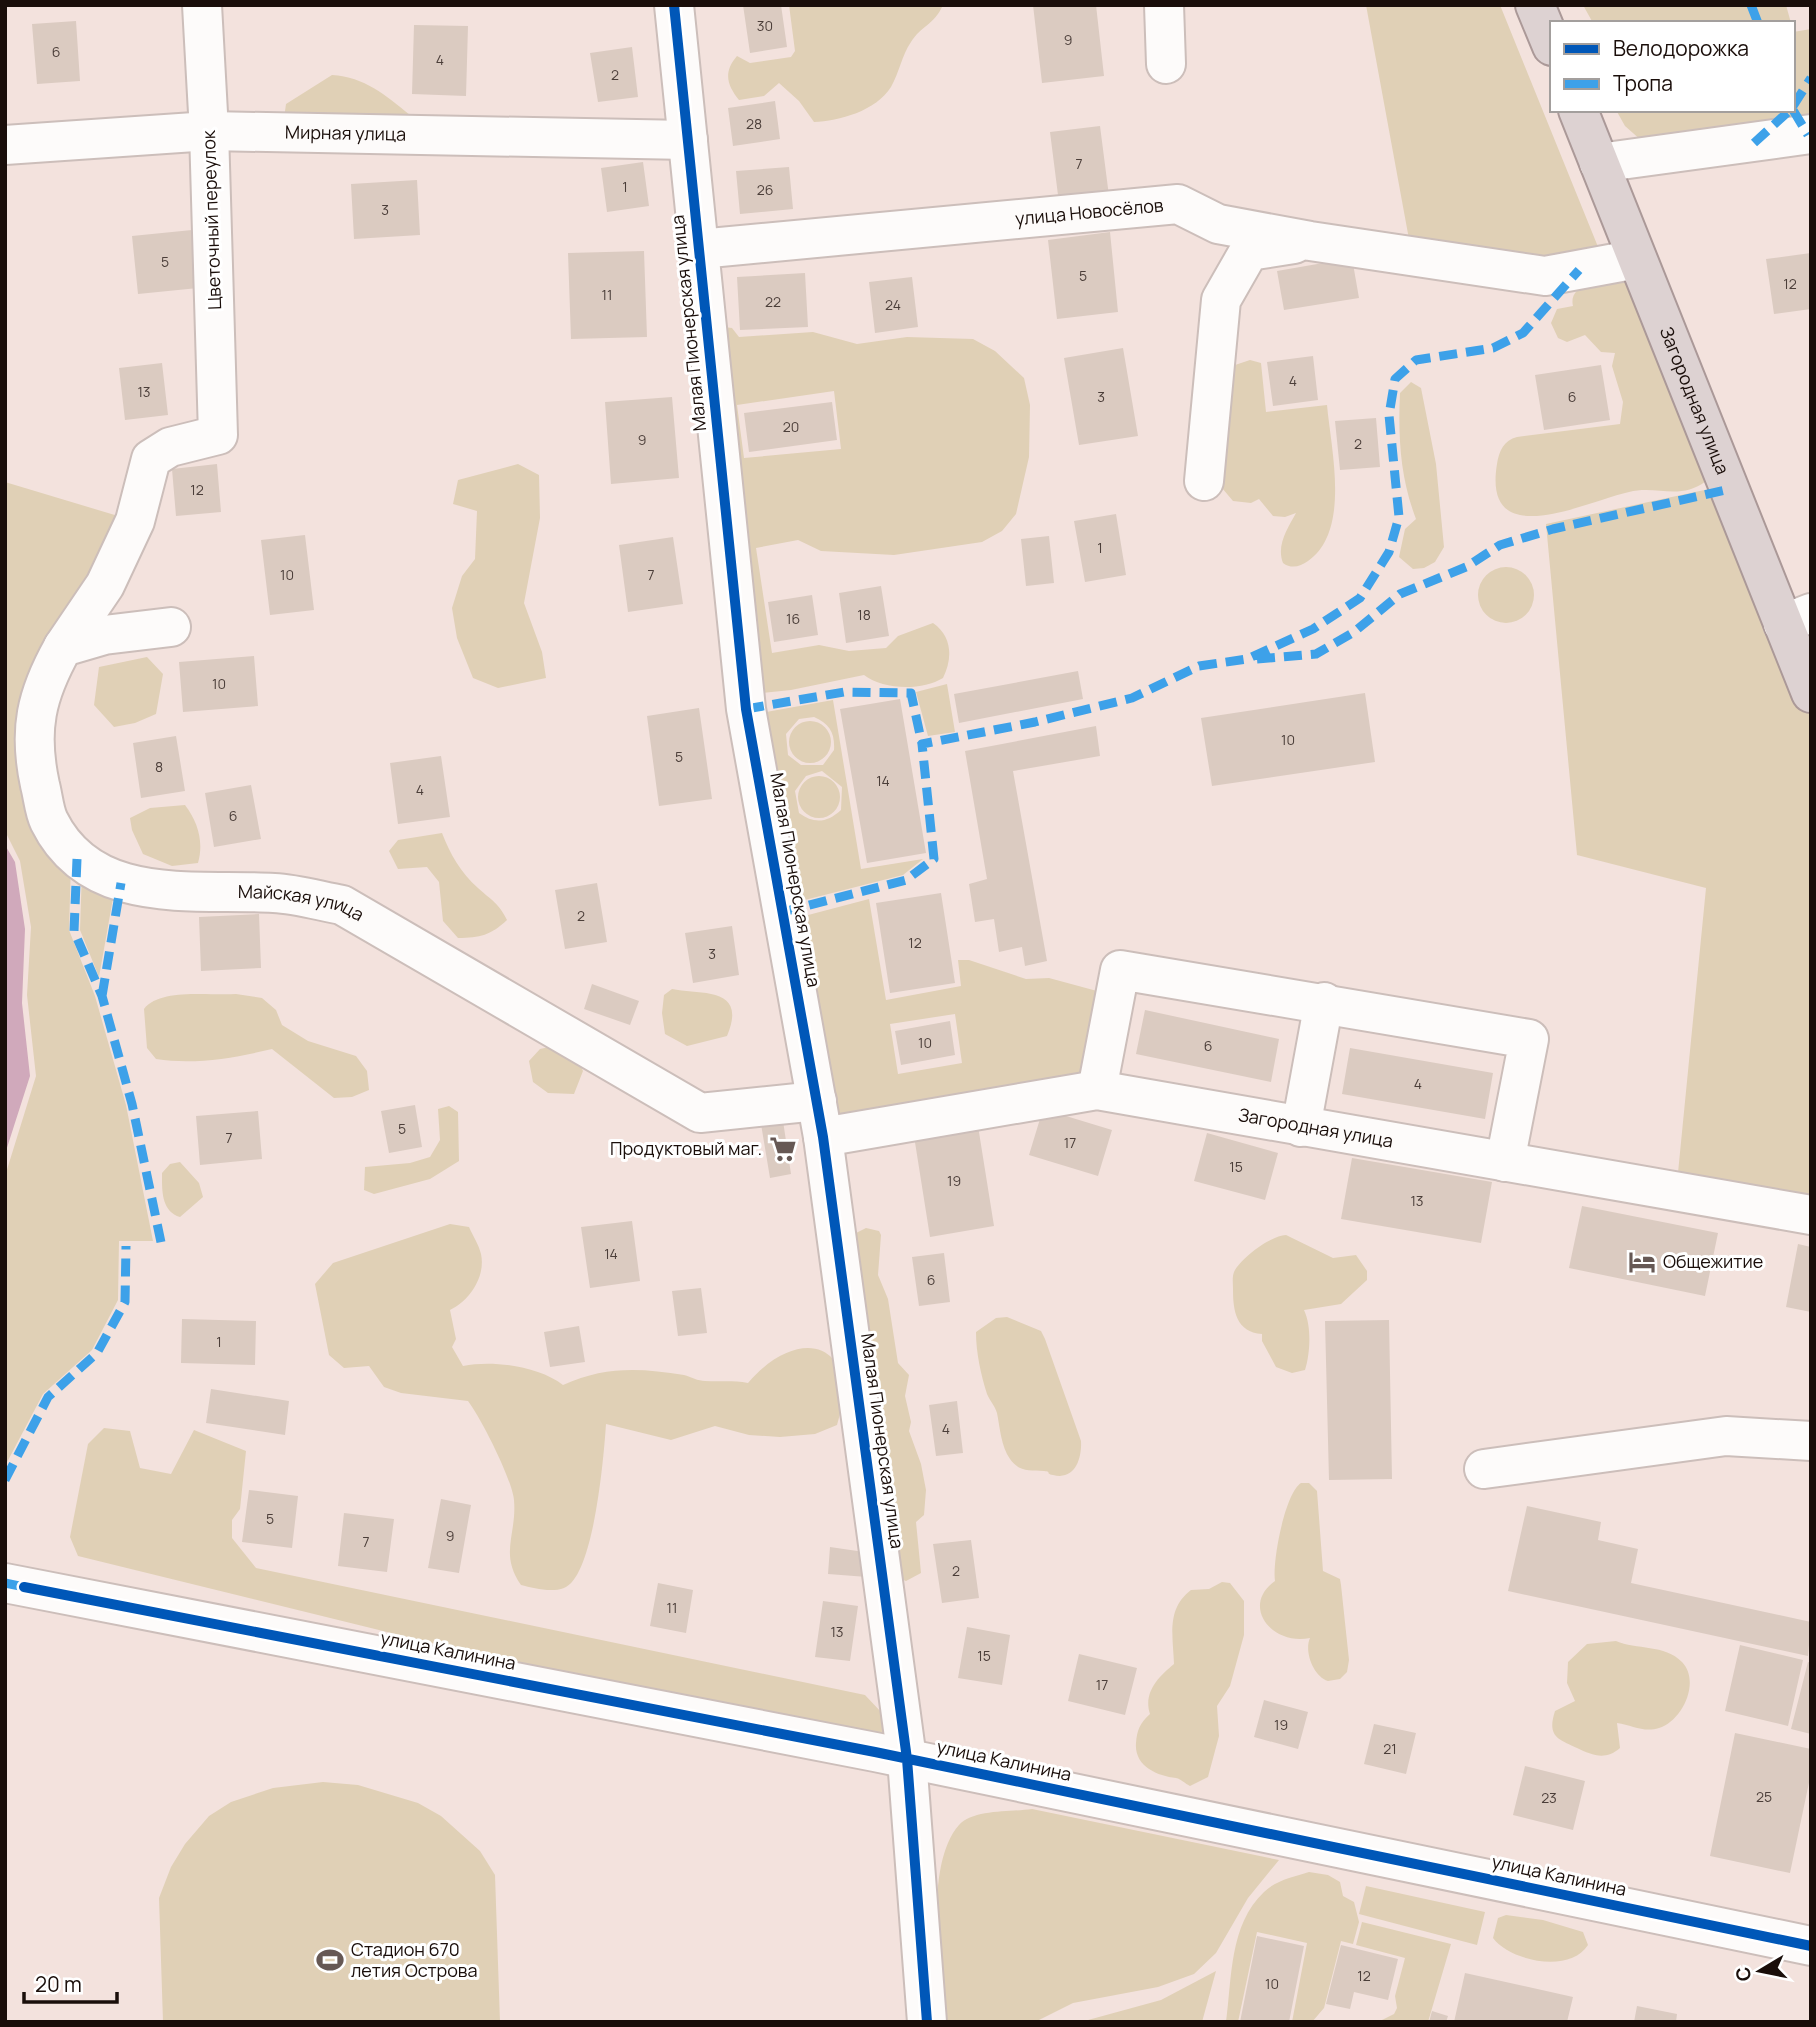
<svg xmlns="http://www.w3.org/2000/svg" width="1816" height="2027" viewBox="0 0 1816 2027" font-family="Manrope,sans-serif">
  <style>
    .green { fill: #e0d0b6; fill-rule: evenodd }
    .water { fill: #d0a9bb }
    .building { fill: #dbcbc1 }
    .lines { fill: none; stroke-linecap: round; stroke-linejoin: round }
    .minor-casing { stroke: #ccbeba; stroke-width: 42 }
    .highway-casing { stroke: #ab9998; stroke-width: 42 }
    .minor { stroke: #fdfbfa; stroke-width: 38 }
    .highway { stroke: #ddd2d2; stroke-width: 38 }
    .quiet { stroke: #3da1e9; stroke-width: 9; stroke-dasharray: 18 9; stroke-linecap: butt }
    .cycleway-casing { stroke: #fff; stroke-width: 15 }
    .cycleway { stroke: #0057b8; stroke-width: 10 }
    .labels { text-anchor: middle; stroke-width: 6; stroke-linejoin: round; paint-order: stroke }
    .number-label { font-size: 14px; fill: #4b3e39 }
    .street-label { font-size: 18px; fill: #1a0e0a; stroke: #fff }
    .poi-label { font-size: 18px; fill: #1a0e0a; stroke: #fff; text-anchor: start }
  </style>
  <rect width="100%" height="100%" fill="#f3e2dd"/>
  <path class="green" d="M789,5H943C934,25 921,26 911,42C902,55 899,73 891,87C876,111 839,121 814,122L799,101L779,83L764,96L739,100C727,85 723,72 737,56L750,63L791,57L795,51Z
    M1366,5H1500L1607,269L1413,261Z
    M1583,5H1786L1791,23H1593Z
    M1811,29V128L1651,149L1625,126L1616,110H1793V32Z
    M332,75C365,77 385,95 410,115L409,123L284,118L286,104Z
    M1613,272L1630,283L1706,481C1680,501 1657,485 1629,492C1587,501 1482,555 1497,464C1499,451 1504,440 1517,437L1620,424L1623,402L1612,366L1615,353L1601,352L1585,335L1567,342L1558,338L1551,323L1557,309L1573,306C1568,286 1598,279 1613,272Z
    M724,327L732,328L739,337L813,332L857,344L907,337L973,339L995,351L1024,378L1030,405L1029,457L1016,514L1002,531L982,542L894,555L821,551L798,540L756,548L772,653L819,645L849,651L886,648L898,636L933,623C952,636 953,658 943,678C922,691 883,690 864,675L791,690L753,694ZM834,391L841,449L744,458L737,405Z
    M1250,360L1261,363L1266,412L1327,405C1331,450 1351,531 1308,561C1300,567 1291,569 1283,563C1276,545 1288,528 1296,513L1285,517L1273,516L1259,499L1251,503L1233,501L1222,488L1232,366Z
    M1411,382L1421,388L1436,464L1444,547L1435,562L1424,568L1413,569L1399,557L1405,529L1416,519C1400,477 1398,437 1400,393Z
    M518,464L539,475L540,518L524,603L542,652L546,678L498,688L473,678L457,638L452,608L462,576L475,559L477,511L453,504L458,480Z
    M5,482L128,519L37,679L71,862L69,930L95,996L126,1105L153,1241H119L118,1300L92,1350L43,1394L5,1466V1176L36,1076L27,995L31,927L20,861L5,831Z
    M1723,486L1811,704V1208L1677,1183L1706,888L1577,855L1546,524Z
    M1478 595a28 28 0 1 1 56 0a28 28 0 1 1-56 0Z
    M147,657L163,674L156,714L135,723L114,727L94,705L99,667Z
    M947,684L955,732L928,736L916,692Z
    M833,700L861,869L923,859L903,875L789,904L755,714ZM814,717C830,724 835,733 834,750L823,765H801L788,755L786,734L799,719ZM822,771L842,787L841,810C827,823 814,824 799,813L795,791L806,776Z
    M789 742a21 21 0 1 1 42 0a21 21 0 1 1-42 0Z
    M798 797a21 21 0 1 1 42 0a21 21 0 1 1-42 0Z
    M185,805C198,822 204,842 198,863L172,866L143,854L132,830L130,818L150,808Z
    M442,833C450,854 461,873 478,888C492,901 498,902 507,920C491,935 480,938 458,938L443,921L439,882L427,867L398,869L389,851L398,840Z
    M82,870L115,887L99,977L80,930Z
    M869,899L886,1000L961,986L958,960H969L1026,979L1049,978L1108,994L1091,1084L829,1129L793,919ZM955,1014L962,1063L898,1074L890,1024Z
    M672,989C701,995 748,986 727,1036L687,1046L665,1034L662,1013L664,995Z
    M236,994L262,998L276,1010L282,1025L308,1041L356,1056L367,1071L369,1090L352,1097L334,1098L272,1049C234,1058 195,1065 156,1059L147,1048L144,1009C160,988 209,996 236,994Z
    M549,1047L579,1062L583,1071L574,1094L548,1093L533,1082L529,1061L540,1049Z
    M449,1106L458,1112L459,1161L430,1179L374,1194L364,1190L365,1167L410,1163L430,1157L440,1140L438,1109Z
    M180,1162L199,1183L203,1197L180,1217C161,1211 162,1190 162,1173L170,1164Z
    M450,1224L469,1227C473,1236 479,1245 481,1254C486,1277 469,1301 450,1310L456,1339L452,1347L463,1366C493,1360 538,1366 563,1385C605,1366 640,1368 684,1375C691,1377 698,1381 705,1381C720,1382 733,1380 748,1383C799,1323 862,1342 837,1425L815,1434L780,1437L749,1435L715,1426L671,1440L606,1424C604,1455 594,1577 564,1588C551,1593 533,1588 521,1585C499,1553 517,1535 514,1500C512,1479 481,1418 468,1401L401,1393L384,1387L369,1366L344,1368L329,1355L315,1284L333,1263Z
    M866,1228L879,1231L881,1235L878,1275L888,1299L898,1363L909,1375L905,1396L911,1422L909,1431L921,1464L926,1490L924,1515L916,1522L921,1573L906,1581L901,1579L888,1514L887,1463L873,1394L870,1337L854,1234Z
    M1286,1235L1333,1258L1356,1255L1367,1271V1280L1341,1304L1304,1310C1312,1327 1310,1354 1305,1370L1292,1373L1276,1367L1262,1341V1334C1236,1332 1233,1311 1233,1289C1233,1284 1232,1277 1234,1272C1241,1258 1270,1236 1286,1235Z
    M1007,1317L1041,1331L1045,1339L1081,1441C1082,1457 1076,1481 1053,1475C1044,1473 1053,1472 1044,1471C1030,1470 1019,1472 1010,1459C1001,1446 1000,1428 997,1413C995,1406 990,1401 987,1394C981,1375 976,1353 976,1332L996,1318Z
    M104,1428L130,1431L140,1468L171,1474L194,1430L246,1451L240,1509L232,1520V1538L256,1568L865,1695L882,1713L889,1741L875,1752L78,1556L70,1537L88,1444Z
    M1301,1483H1309L1317,1491L1323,1571L1340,1579L1341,1585L1349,1660L1347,1672L1340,1679L1328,1681C1313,1676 1304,1651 1310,1638C1272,1646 1240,1606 1275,1581C1272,1562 1285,1493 1301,1483Z
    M1222,1582L1230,1583L1244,1601V1635L1230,1686L1217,1706L1219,1736L1208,1777L1190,1786C1186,1784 1179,1778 1176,1778C1157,1776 1134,1766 1136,1743C1137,1730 1140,1723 1150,1714C1143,1693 1158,1677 1174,1664C1173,1636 1166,1609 1191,1590L1209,1589Z
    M1616,1641C1636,1650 1665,1644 1682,1662C1701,1682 1682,1721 1659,1728C1644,1733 1632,1725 1617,1723L1620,1748C1605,1761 1592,1755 1577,1748C1557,1739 1547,1736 1555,1711L1575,1701L1567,1683L1568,1662L1587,1644Z
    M323,1782L358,1785L418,1803L441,1816L480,1851L495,1875L500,2022H163L159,1898L171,1867L185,1844L209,1816L231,1802L273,1788Z
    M1032,1809L1279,1860L1248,1898L1216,1953L1194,1974L1158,1987L1073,2003L1035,2022H944C939,1973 924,1864 959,1825C973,1809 1012,1812 1032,1809Z
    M1309,1872L1328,1875L1340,1882L1343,1896L1354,1902L1359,1922L1353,1944L1341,1941L1324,2008L1312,2022H1292L1307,1943L1257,1932L1238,2022H1226C1232,1979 1229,1925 1264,1892C1276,1880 1294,1877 1309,1872Z
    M1366,1886L1485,1912L1477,1945L1359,1914Z
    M1506,1915L1543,1920L1583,1932L1588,1945C1570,1974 1510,1961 1493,1938L1498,1918Z
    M1362,1922L1451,1944L1428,2022H1378L1394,2014L1397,2008L1395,1996L1405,1958L1356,1945Z
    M1216,1971L1202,2022H1072L1088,2020L1161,2000Z"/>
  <path class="water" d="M5,845L15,862L25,929L22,1003L30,1076L5,1154Z"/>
  <path class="building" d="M743,5H781L787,47L750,53Z
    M1033,5H1096L1104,76L1042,83Z
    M76,21L80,81L37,84L32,24Z
    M414,25L468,26L466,96L412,94Z
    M632,47L638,97L598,102L590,53Z
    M775,101L780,139L733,146L728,108Z
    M1100,126L1109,196L1059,203L1050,132Z
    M643,162L649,206L607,212L601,168Z
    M789,167L793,209L740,214L736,171Z
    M417,180L420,235L354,239L351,184Z
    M192,230L198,288L138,294L132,236Z
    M1110,232L1118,312L1057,319L1048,240Z
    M644,251L647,337L571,339L568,253Z
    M1811,253V309L1774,314L1766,259Z
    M1352,258L1359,298L1284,310L1277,271Z
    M805,273L808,327L740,330L737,277Z
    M912,277L918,327L875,333L869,282Z
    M1123,348L1138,436L1079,445L1064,358Z
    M1313,356L1318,400L1273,406L1267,362Z
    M162,363L168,415L125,420L119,368Z
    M1601,365L1610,420L1544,430L1535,375Z
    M672,397L679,478L611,484L605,402Z
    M832,402L837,440L749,452L744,413Z
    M1376,418L1380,467L1340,470L1335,421Z
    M217,464L221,512L176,516L172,469Z
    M1116,514L1126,575L1085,582L1074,521Z
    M305,535L314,610L270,615L261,540Z
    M1049,536L1054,583L1026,586L1021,539Z
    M673,537L683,604L628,612L619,545Z
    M881,586L889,636L846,643L839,593Z
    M812,595L818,635L774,642L768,602Z
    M254,656L258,706L183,712L179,662Z
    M1078,671L1083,699L959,723L954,694Z
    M1365,693L1375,762L1212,786L1201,718Z
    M900,699L926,853L867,863L840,709Z
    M699,708L712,799L659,806L647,716Z
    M1096,726L1100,756L1013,771L1047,961L1025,966L1022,947L999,952L994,919L975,922L969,884L987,879L965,751Z
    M176,736L185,791L141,798L133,743Z
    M441,756L450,817L398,824L390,763Z
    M251,785L261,839L214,847L205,793Z
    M597,883L607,942L565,949L555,890Z
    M941,893L955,983L890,993L876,903Z
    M259,914L261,968L201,971L199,917Z
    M732,926L739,975L693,983L685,933Z
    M592,984L639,1001L630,1025L584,1009Z
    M1145,1010L1279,1039L1271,1082L1136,1054Z
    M950,1021L955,1055L901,1065L895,1031Z
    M1350,1048L1493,1073L1485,1119L1342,1094Z
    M415,1105L422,1147L389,1153L381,1111Z
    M1043,1109L1112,1130L1098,1176L1029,1155Z
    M258,1111L262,1159L200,1165L196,1116Z
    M783,1121L791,1174L770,1178L761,1124Z
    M978,1126L994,1226L930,1237L914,1136Z
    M1207,1133L1278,1153L1265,1200L1194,1181Z
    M1352,1158L1492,1182L1481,1243L1341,1219Z
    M1582,1206L1718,1233L1705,1296L1569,1268Z
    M632,1221L640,1281L590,1288L581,1227Z
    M1798,1244L1811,1247V1312L1786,1307Z
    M944,1253L950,1302L919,1306L912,1257Z
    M701,1288L707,1333L678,1336L672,1291Z
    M182,1319L256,1321L255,1365L181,1363Z
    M1389,1320L1392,1479L1329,1480L1325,1321Z
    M579,1326L585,1362L550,1367L544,1332Z
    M211,1389L289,1401L285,1435L206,1423Z
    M957,1401L963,1453L936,1456L929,1405Z
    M249,1490L298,1496L292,1548L242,1542Z
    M441,1499L471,1505L459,1573L428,1568Z
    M1527,1506L1601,1522L1598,1540L1638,1549L1631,1583L1811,1622L1808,1656L1508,1591Z
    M344,1513L394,1519L387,1572L338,1566Z
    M971,1540L979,1598L942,1603L933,1544Z
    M830,1547L871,1553L867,1577L828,1574Z
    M658,1583L693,1590L686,1633L650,1626Z
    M823,1601L858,1606L850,1661L815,1657Z
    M967,1627L1010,1635L1002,1685L958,1678Z
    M1740,1645L1803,1660L1788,1726L1725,1711Z
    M1079,1654L1137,1668L1125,1715L1068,1701Z
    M1808,1662L1811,1663V1734L1791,1729Z
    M1264,1700L1308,1712L1298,1749L1254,1737Z
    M1374,1724L1416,1733L1406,1774L1364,1764Z
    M1735,1733L1811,1749V1773L1790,1873L1710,1856Z
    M1525,1766L1585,1781L1573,1830L1513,1815Z
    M1257,1936L1304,1946L1289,2022H1240Z
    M1341,1945L1398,1959L1388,2000L1354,1992L1350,2009L1326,2004Z
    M1465,1973L1573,1997L1567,2022H1454Z
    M1637,2006L1677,2014L1676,2022H1634Z
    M1432,2011L1448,2016L1446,2022H1429Z"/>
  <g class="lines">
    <g class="minor-casing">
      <g id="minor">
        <path d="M674,5L746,709L823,1137L907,1759L927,2022"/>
        <path d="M1164,5L1166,64"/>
        <path id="s1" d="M5,145L209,131L688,140"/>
        <path d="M1599,163L1811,134"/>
        <path id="s2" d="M699,249L1178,204L1218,224L1310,241L1545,276L1637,259"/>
        <path d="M1204,481L1221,300L1249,251L1294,244"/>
        <path d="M1783,624L1811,613"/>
        <path id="s3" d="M171,627L104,635L63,647C36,695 28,730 40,785C43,796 44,811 49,821C92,908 195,888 274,893C296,894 320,901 342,905L700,1113L817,1101"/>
        <path d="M63,647L105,585L135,521L151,459L170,447L218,435L209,131L202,5"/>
        <path d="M1097,1090L1120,970L1529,1039L1505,1162"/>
        <path d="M1301,1127L1324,1002"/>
        <path id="s4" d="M823,1137L1097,1090L1811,1215"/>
        <path d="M1484,1469L1726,1436L1811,1441"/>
        <path d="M5,1583L875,1752L1811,1946"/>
      </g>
    </g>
    <g class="highway-casing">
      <g id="highway">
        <path d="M1535,5L1552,46"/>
        <path id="s5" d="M1578,110L1811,693"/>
      </g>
    </g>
    <use href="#minor" class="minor"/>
    <use href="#highway" class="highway"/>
    <path class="quiet" d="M1751,5L1758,23
      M1793,106L1811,78
      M1793,110L1808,135
      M1754,143L1790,110
      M1257,659L1316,654L1354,632L1400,594L1466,567L1500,545L1553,529L1730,489
      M746,709L844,692L911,693L922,744
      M77,859L74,931L102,996L132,1104L162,1247
      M783,912L906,880L934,859L922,744L1035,722L1132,698L1199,666L1247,659L1313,629L1360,598L1389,552L1399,517L1389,415L1395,379L1416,360L1493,348L1523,333L1579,270
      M102,996L121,883
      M5,1480L48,1397L97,1353L125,1302L126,1246
      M5,1583L24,1587"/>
    <g class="cycleway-casing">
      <path id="cycleway" d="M674,5L746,709L823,1137L907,1759L927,2022
        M24,1587L875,1752L1811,1946"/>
    </g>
    <use href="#cycleway" class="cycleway"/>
  </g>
  <defs>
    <g id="supermarket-bare" transform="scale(2.1)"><path d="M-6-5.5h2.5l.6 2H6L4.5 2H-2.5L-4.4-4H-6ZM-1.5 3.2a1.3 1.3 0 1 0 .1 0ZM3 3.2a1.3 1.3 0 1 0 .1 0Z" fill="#665854" stroke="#fff" stroke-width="2.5" paint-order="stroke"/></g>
    <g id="hotel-bare" transform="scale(2.1)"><path d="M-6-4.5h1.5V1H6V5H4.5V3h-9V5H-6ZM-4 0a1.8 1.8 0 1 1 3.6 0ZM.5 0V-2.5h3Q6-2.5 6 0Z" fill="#665854" stroke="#fff" stroke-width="2.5" paint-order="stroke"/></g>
    <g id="stadium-bare" transform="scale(2.1)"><path d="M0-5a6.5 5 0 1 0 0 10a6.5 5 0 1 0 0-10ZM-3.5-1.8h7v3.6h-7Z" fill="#665854" stroke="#fff" stroke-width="2.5" paint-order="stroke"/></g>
  </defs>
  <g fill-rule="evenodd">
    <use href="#supermarket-bare" x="783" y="1149"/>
    <use href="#hotel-bare" x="1642" y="1262"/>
    <use href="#stadium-bare" x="330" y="1960"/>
  </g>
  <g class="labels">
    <g class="number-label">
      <text x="765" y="31">30</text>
      <text x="1068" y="45">9</text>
      <text x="56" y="57">6</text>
      <text x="440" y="65">4</text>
      <text x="615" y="80">2</text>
      <text x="754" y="129">28</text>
      <text x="1079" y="169">7</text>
      <text x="625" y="192">1</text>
      <text x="765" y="195">26</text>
      <text x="385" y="215">3</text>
      <text x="165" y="267">5</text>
      <text x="1083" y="281">5</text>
      <text x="1790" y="289">12</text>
      <text x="607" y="300">11</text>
      <text x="773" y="307">22</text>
      <text x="893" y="310">24</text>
      <text x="1293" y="386">4</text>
      <text x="144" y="397">13</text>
      <text x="1101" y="402">3</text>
      <text x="1572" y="402">6</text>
      <text x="791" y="432">20</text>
      <text x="642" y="445">9</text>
      <text x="1358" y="449">2</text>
      <text x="197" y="495">12</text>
      <text x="1100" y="553">1</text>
      <text x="287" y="580">10</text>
      <text x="651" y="580">7</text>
      <text x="864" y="620">18</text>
      <text x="793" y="624">16</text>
      <text x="219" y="689">10</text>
      <text x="1288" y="745">10</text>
      <text x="679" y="762">5</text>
      <text x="159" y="772">8</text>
      <text x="883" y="786">14</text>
      <text x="420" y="795">4</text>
      <text x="233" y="821">6</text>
      <text x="581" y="921">2</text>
      <text x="915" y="948">12</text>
      <text x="712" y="959">3</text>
      <text x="925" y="1048">10</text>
      <text x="1208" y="1051">6</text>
      <text x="1418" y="1089">4</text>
      <text x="402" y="1134">5</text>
      <text x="229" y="1143">7</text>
      <text x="1070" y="1148">17</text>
      <text x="1236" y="1172">15</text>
      <text x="954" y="1186">19</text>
      <text x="1417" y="1206">13</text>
      <text x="611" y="1259">14</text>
      <text x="931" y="1285">6</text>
      <text x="219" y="1347">1</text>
      <text x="946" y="1434">4</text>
      <text x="270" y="1524">5</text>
      <text x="450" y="1541">9</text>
      <text x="366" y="1547">7</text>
      <text x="956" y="1576">2</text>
      <text x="672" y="1613">11</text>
      <text x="837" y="1637">13</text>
      <text x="984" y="1661">15</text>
      <text x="1102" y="1690">17</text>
      <text x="1281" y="1730">19</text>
      <text x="1390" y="1754">21</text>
      <text x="1764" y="1802">25</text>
      <text x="1549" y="1803">23</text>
      <text x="1364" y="1981">12</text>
      <text x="1272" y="1989">10</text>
    </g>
    <g class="street-label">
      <text dy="6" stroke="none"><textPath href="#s1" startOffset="341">Мирная улица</textPath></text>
      <text dy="6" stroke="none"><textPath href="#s2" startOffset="392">улица Новосёлов</textPath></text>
      <text transform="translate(212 220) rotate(-92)" y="6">Цветочный переулок</text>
      <text transform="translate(689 323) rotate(-96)" y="6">Малая Пионерская улица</text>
      <text dy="6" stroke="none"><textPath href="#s5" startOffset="313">Загородная улица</textPath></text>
      <text transform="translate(795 880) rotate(80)" y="6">Малая Пионерская улица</text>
      <text dy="6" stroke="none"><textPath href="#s3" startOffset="570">Майская улица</textPath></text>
      <text dy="6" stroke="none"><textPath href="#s4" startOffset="500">Загородная улица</textPath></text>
      <text transform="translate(882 1441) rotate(82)" y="6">Малая Пионерская улица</text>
      <text transform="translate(448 1651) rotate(11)" y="6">улица Калинина</text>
      <text transform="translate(1004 1761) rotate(12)" y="6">улица Калинина</text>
      <text transform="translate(1559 1876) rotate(12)" y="6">улица Калинина</text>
    </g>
    <g class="poi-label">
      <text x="762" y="1155" text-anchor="end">Продуктовый маг.</text>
      <text x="1663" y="1268">Общежитие</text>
      <text x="351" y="1956">Стадион 670<tspan x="351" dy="21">летия Острова</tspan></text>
    </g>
  </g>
  <rect width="1816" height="2027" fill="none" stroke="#1a0e0a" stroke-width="14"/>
  <rect x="1550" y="21" width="245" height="91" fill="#ffffff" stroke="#a39f9d" stroke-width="2"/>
  <rect x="1564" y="44" width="35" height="10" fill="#0057b8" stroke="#a39f9d" stroke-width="2"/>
  <text x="1613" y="56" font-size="21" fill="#1a0e0a">Велодорожка</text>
  <rect x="1564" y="79" width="35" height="10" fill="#3da1e9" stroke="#a39f9d" stroke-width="2"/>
  <text x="1613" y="91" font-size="21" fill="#1a0e0a">Тропа</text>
  <g transform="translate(1760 1971) rotate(260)" stroke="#ffffff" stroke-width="5" paint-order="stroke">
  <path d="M0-5L12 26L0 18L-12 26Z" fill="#1a0e0a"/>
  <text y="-10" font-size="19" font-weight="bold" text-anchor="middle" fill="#1a0e0a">С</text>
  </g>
  <path d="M24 1992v10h93v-10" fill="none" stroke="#1a0e0a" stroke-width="3.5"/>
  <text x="35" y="1992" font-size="21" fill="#1a0e0a" stroke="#ffffff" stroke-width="5" paint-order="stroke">20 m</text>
</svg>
